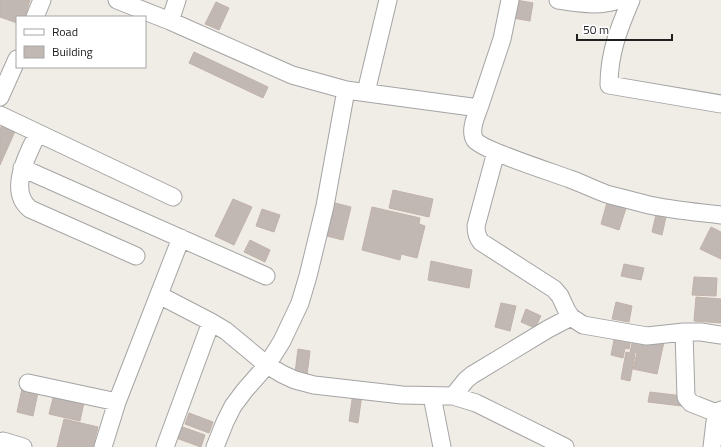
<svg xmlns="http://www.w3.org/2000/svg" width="721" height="447" viewBox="0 0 721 447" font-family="'Titillium Web',sans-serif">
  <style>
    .building { fill: #c1b8b3; stroke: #c2b2a9 }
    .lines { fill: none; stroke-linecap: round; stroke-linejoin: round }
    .minor-casing { stroke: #a4a4a4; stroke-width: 19 }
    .minor { stroke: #fff; stroke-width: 17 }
  </style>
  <rect width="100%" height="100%" fill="#f0ece6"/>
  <path class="building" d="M0,0H30L25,17H17V23L0,17Z
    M516,0L533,3L530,21L513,18Z
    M216,2L229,8L219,30L205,24Z
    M194,52L268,87L263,98L189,63Z
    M4,121L17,127L0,165V129Z
    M393,190L433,199L429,217L389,208Z
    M233,199L252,207L234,245L215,236Z
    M608,199L627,205L619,230L601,224Z
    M335,203L351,207L343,240L327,236Z
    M372,207L420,218L419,224L425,226L417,258L401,254L400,260L362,250Z
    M262,209L280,215L274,232L256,226Z
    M657,210L667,212L662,235L652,232Z
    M711,227L721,232V259L700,249Z
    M250,240L270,250L265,262L244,252Z
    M431,261L472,270L469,288L428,280Z
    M624,264L644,268L641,280L621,276Z
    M694,277L717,278L716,296L692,295Z
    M696,297L721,299V323L694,321Z
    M616,302L632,306L629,322L612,319Z
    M501,303L516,306L510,331L495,327Z
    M526,309L541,316L535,328L521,322Z
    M615,335L631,339L629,349L625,348L623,358L611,355Z
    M634,335L664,342L657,374L633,369L637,353L630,352Z
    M298,349L310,351L307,375L295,373Z
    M626,352L635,354L630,381L621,379Z
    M23,384L39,388L33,416L17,412Z
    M55,390L85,398L80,421L49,414Z
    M650,392L683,396L682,406L648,402Z
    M353,393L362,394L358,423L349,421Z
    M189,413L213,422L209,433L185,424Z
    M64,419L98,427L93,447H57Z
    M180,426L205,435L201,447L176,438Z"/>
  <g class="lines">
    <g class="minor-casing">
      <path id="minor" d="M117,0L170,21L177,0
        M558,0C577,3 599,7 618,0
        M631,0C619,28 609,53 609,85L721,104
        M35,17L42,0
        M170,21L292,75L346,90L479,108L502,39L510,0
        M366,92L388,0
        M0,97L17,59
        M479,108C476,116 469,131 475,140C482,150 554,173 570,179C584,184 597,191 610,195C622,198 634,201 645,204C670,210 696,212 721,215
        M0,115L173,197
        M38,133C28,153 7,191 30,209L136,256
        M496,152L476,226C476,233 477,237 481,242L554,289L560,296L567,311L571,317L583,325L647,336L684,332H701L721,335
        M22,168L266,276
        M159,295L211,322L226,331L267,365L282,374L295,380L314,385L402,395L453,396L476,403L565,447
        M684,332L686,397L691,403L719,414
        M28,383L117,402
        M432,396L442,447
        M453,396L466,380L472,375L548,329L571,317
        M3,441L23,447
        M103,447L117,402L181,238
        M165,447L211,322
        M215,447L225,422L233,406L245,390L267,365L282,341L300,303L308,276L325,206L346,90
        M712,447L715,422L721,410"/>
    </g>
    <use href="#minor" class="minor"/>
  </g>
  <rect x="16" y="16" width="130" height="52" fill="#ffffff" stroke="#a6a6a6"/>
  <rect x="24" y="29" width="20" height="6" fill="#ffffff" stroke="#a6a6a6"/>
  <text x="52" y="36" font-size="12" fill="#202020">Road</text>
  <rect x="24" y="46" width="20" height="12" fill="#c1b8b3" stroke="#a6a6a6"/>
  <text x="52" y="56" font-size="12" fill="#202020">Building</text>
  <path d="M577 34v6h95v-6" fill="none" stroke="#202020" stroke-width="2"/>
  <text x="583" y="34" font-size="12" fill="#202020" stroke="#ffffff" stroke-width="3" paint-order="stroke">50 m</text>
</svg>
